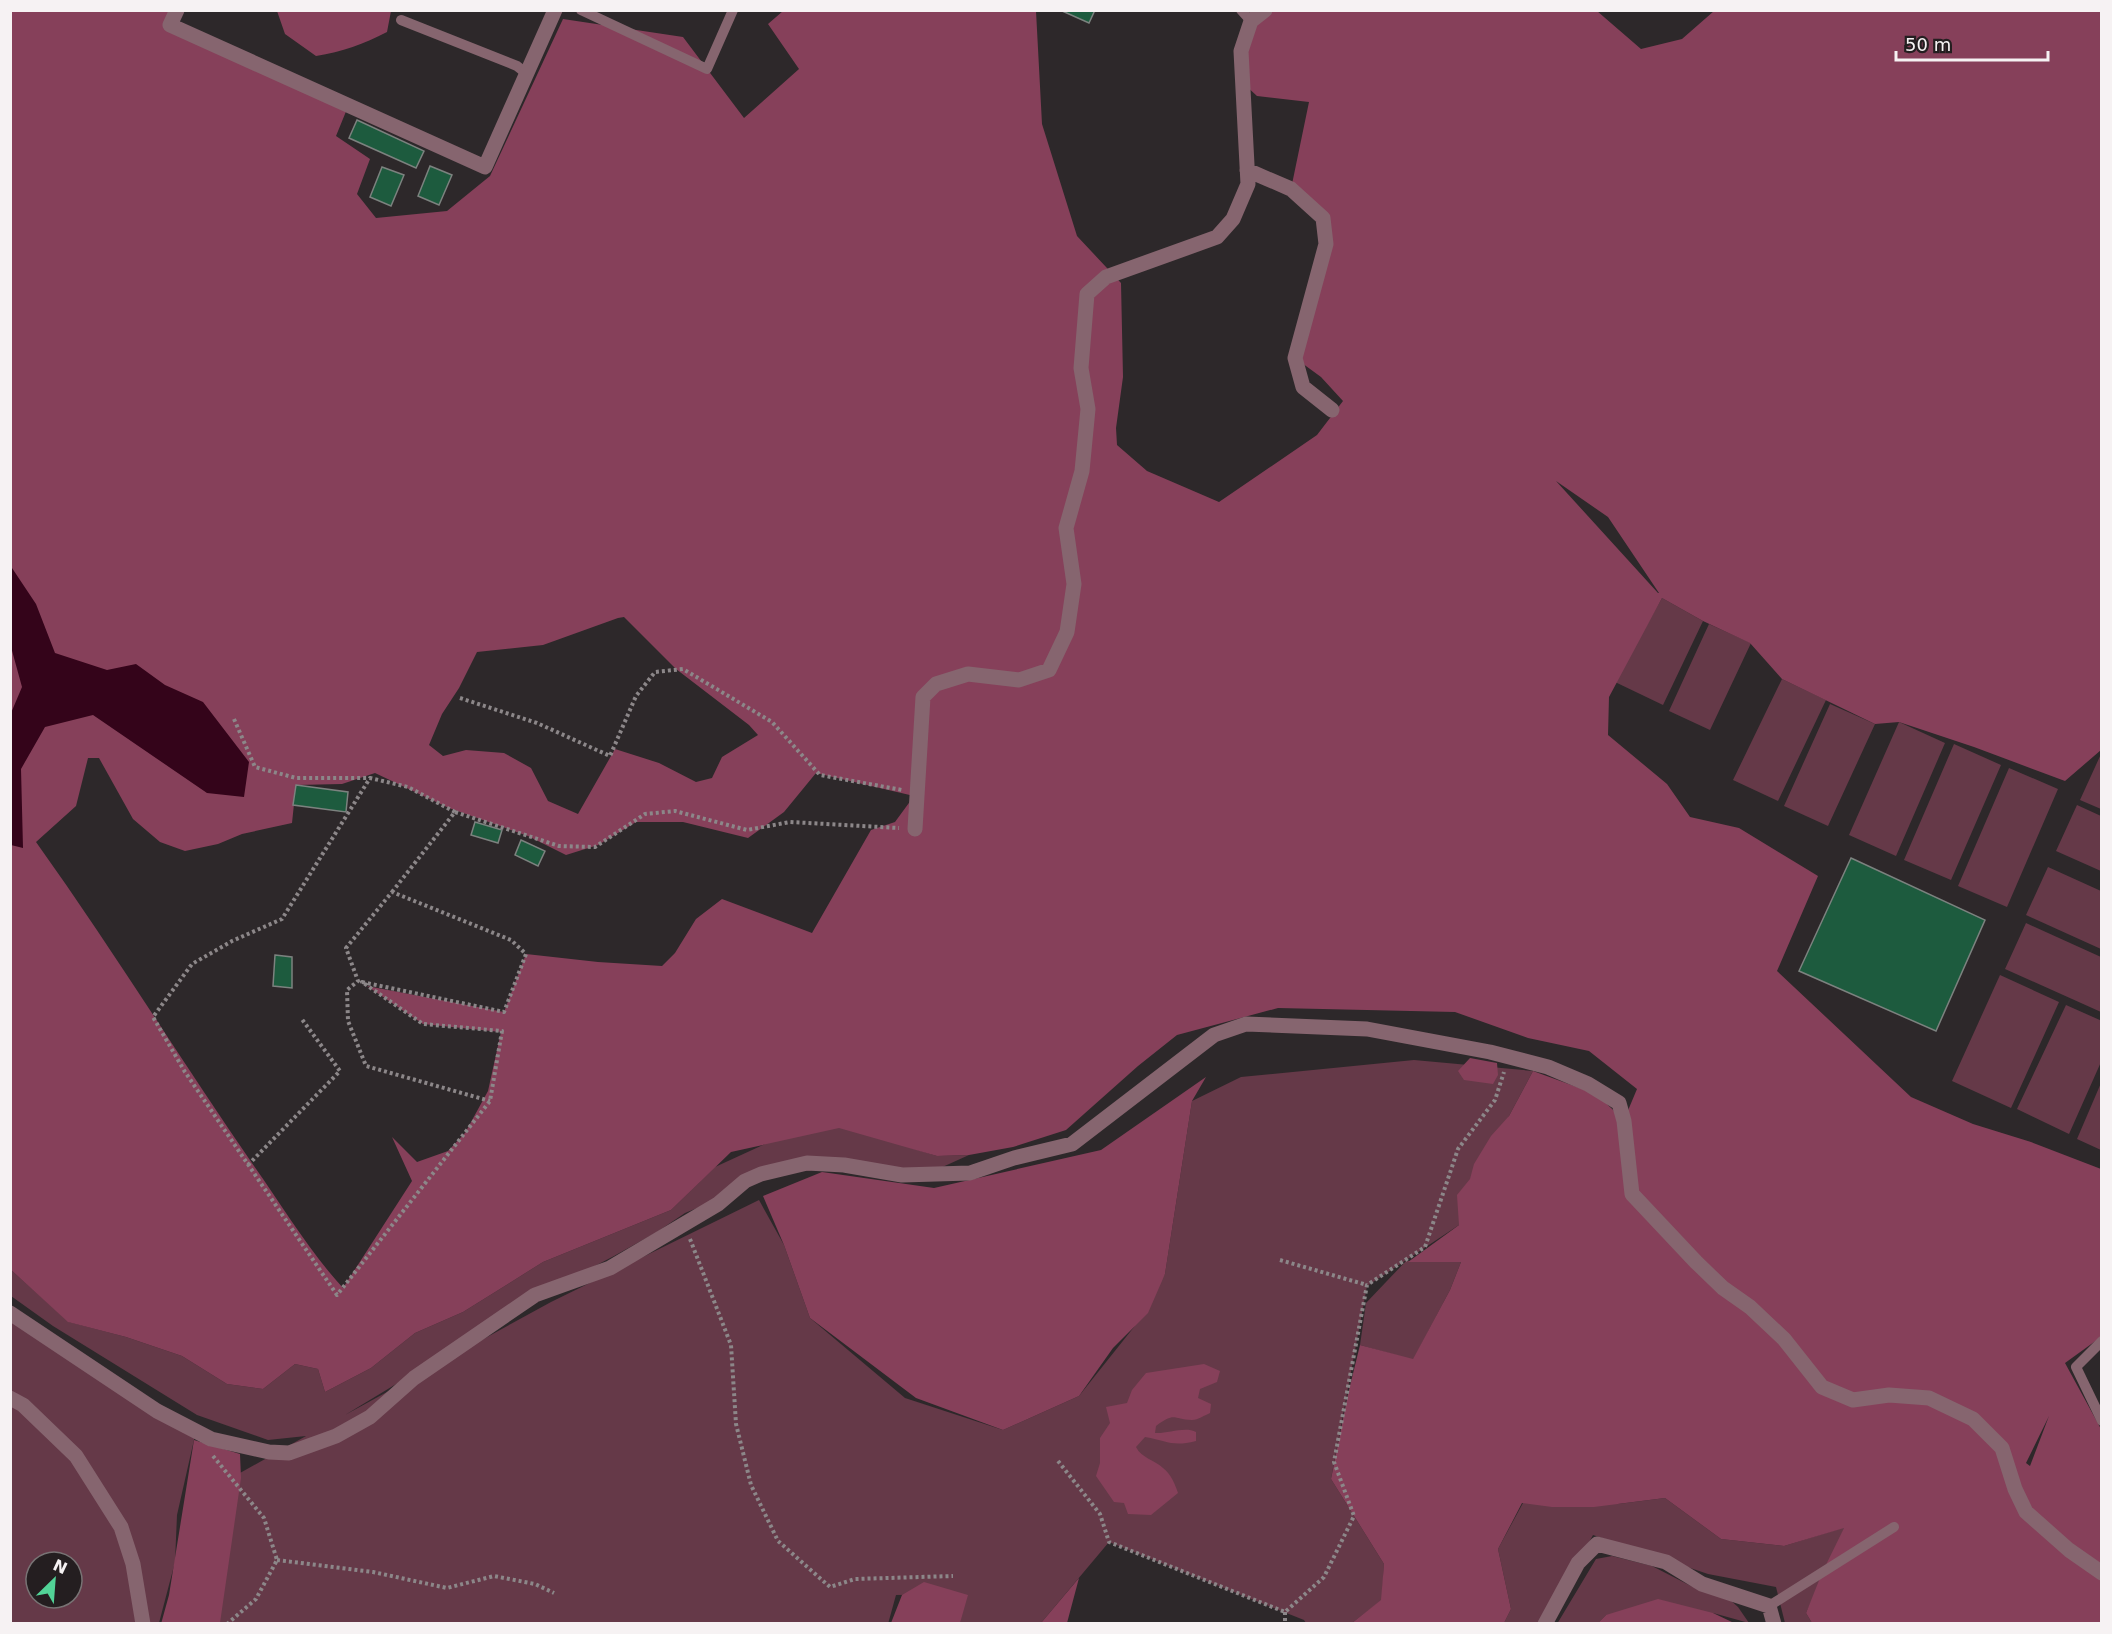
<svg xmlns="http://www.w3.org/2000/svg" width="2112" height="1634" viewBox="0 0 2112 1634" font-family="'DejaVu Sans',sans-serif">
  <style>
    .green { fill: #653948; fill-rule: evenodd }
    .forest { fill: #86405a; fill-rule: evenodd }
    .water { fill: #34041a }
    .building { fill: #1d5b3e; stroke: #7c827f; stroke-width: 1.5 }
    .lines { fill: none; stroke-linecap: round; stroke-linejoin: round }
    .path { stroke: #8c8789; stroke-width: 4; stroke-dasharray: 3 3; stroke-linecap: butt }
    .service { stroke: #86656f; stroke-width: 10 }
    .minor { stroke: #86656f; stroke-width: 15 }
  </style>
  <rect width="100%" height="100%" fill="#2d282a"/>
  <path class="green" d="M1662,598L1703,621L1663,705L1615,682Z
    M1709,624L1751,643L1710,730L1669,711Z
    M1782,679L1826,700L1778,801L1733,780Z
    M1830,704L1875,724L1828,826L1784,806Z
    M1899,722L1945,743L1896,856L1849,835Z
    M1954,744L2001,765L1951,880L1904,860Z
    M2101,754V809L2080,800Z
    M2009,768L2058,789L2007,907L1958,886Z
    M2077,805L2101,816V871L2056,851Z
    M2048,867L2101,891V949L2026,915Z
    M2026,923L2101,957V1012L2005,969Z
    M2000,975L2059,1002L2011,1108L1952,1081Z
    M2066,1005L2102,1021L2101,1062L2069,1134L2017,1109Z
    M1414,1060L1533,1071L1509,1116L1459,1225L1367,1286L1331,1479L1384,1564L1382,1600L1352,1623H1306L1304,1620L1109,1542L1041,1623H960L962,1594L896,1595L888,1624L219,1623L240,1473L306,1436L268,1440L197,1415L53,1326L11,1296L10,1269L69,1322L126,1337L182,1356L227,1384L263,1389L295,1364L318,1369L325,1392L371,1368L415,1333L463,1312L543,1262L671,1210L715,1167L767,1143L841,1126L937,1156L969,1155L927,1174L883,1166L772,1173L729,1195L685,1213L657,1232L614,1256L526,1302L487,1329L345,1415L551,1302L759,1200L784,1245L810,1318L905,1398L1003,1430L1079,1396L1134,1327L1165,1274L1192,1101L1241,1077Z
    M2101,1083V1150L2077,1139Z
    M1406,1261L1461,1262L1450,1290L1413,1360L1360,1345L1366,1303Z
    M10,1316L196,1431L177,1515L175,1562L159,1623H11ZM36,1562H72V1598H36Z
    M1665,1498L1721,1539L1784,1546L1845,1527L1806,1613L1812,1623H1785L1776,1587L1708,1574L1593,1535L1545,1623H1504L1511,1609L1498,1549L1523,1503L1618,1504Z
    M1612,1556L1652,1566L1691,1586L1728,1598L1738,1607L1749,1623L1713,1613L1606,1615L1598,1623L1557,1624L1596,1559Z"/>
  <path class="forest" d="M10,11H170L169,29L347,109L336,136L370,159L357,194L376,218L447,211L490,176L563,19L683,37L744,118L799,69L768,24L783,11H1036L1042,124L1077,236L1121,283L1123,377L1116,428L1117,445L1147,471L1219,502L1317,435L1343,401L1321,377L1295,358L1318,272L1323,218L1291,189L1309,102L1257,96L1243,83L1241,51L1265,11H1597L1641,49L1682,39L1714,11H2101V750L2065,781L1974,747L1899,722L1875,724L1782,679L1750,643L1703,621L1662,598L1609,697L1608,735L1667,784L1690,817L1739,828L1818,876L1777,971L1911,1097L1973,1124L2031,1142L2101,1169V1337L2065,1363L2101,1429V1623H1812L1806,1613L1822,1573L1844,1528L1784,1546L1721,1539L1665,1498L1594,1507H1552L1522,1503L1498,1549L1511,1609L1504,1623H1352L1381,1600L1384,1564L1331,1479L1348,1394L1360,1345L1413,1359L1450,1290L1461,1262H1408L1459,1225L1457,1195L1470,1179L1474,1164L1491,1136L1509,1116L1533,1071L1596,1094L1624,1120L1637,1089L1589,1051L1528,1038L1455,1012L1278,1008L1177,1035L1138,1066L1066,1130L1013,1147L969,1155L937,1156L839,1128L731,1152L671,1210L543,1262L463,1312L415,1333L371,1368L325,1392L318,1369L295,1364L263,1389L227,1384L182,1356L126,1337L68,1322L10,1269ZM1556,481L1608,517L1659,593H1658ZM624,617L676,669L749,725L758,735L722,757L712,778L696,782L659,763L615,749L578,814L548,801L531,768L504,753L466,750L443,756L429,745L442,714L459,688L477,652L543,645L618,618ZM88,758H99L133,819L160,842L185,851L218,844L242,834L292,823L296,785L342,784L375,773L449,808L528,836L566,855L598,845L636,822H683L748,838L784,812L816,773L914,796L895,822L871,830L812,933L722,899L696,919L675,953L662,966L598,962L526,954L504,1012L367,986L423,1024L501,1032L488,1091L465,1133L448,1151L417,1162L392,1137L412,1181L343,1288C309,1251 283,1207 254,1166C180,1059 112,948 36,842L76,806ZM2049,1416L2030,1466L2026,1463Z
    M277,11V10L391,11L387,32C364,44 342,52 316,56L285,34Z
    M1470,1058L1497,1063L1498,1075L1493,1084L1464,1080L1458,1071Z
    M1206,1077L1192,1101L1165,1274L1148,1313L1113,1348L1079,1396L1003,1430L916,1398L810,1318L784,1245L763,1196L822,1172L934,1188L1101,1150Z
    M1204,1364L1220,1371L1217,1382L1200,1389L1198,1398L1211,1404L1210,1413C1205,1415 1198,1420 1192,1420C1173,1420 1176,1411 1156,1426L1155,1433C1167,1434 1185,1426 1196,1432V1441C1172,1447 1168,1441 1145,1437L1136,1447C1141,1458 1155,1460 1163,1468C1171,1474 1175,1484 1178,1493L1151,1515L1128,1514L1124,1503L1114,1502L1096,1476L1100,1463V1438L1110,1423L1106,1407L1127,1403L1132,1390L1146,1373Z
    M194,1440L240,1454L241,1478L220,1623L161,1624L169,1595Z
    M1079,1578L1067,1623H1041Z
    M924,1582L968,1595L960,1623H891L902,1595Z
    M1658,1599L1713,1613L1734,1623H1598L1606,1615Z"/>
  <path class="water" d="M10,565L36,604L55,653L107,670L136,664L165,685L203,702L249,762L244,797L207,793L93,715L45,727L21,769L23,848L11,845V713L22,687L11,647Z"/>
  <path class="building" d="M1060,10H1095L1089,23Z
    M357,120L424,151L416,168L349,138Z
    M430,166L452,175L439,205L418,196Z
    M382,167L404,175L391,206L370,197Z
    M296,785L348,792L346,812L293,805Z
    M475,822L502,830L498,843L471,835Z
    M521,840L545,851L538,866L515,855Z
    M1851,858L1985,920L1936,1031L1799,971Z
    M275,955L292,957V988L273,986Z"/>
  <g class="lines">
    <path class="path" d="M460,698L537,723L610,756L636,696L655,672L683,669L772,722L820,775L902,790
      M234,719L255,767L296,778H370
      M455,812L408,787L370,778L282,919L232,941L192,964L153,1017L185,1072L337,1295L490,1101L502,1031L423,1024L362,982L504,1012L526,954L511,940L392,892L346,948L358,981L347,990L348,1021L366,1066L490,1101
      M392,892L455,812L559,846L595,847L645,814L675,811L747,830L790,822L899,828
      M248,1165L340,1071L301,1018
      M690,1239L731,1345L736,1424L751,1485L778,1541L830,1587L855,1579L953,1576
      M1280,1260L1367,1285
      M213,1456L264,1518L277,1560L256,1599L227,1624
      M1058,1461L1100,1514L1109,1542L1285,1612L1324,1577L1354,1516L1334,1462L1367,1285L1425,1247L1458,1149L1495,1100L1504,1072
      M277,1560L373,1572L447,1588L494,1576L535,1584L554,1593
      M1285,1612V1624"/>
    <path class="service" d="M581,10L707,69L733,10
      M1241,10L1251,21
      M401,20L517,66L527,74
      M2102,1341L2076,1367L2102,1421
      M1769,1606L1894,1527"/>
    <path class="minor" d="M177,10L170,25L485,167L555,10
      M1247,170L1291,189L1323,218L1326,244L1295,358L1303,387L1332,410
      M915,829L923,697L936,684L968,674L1019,680L1049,670L1067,632L1074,584L1066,528L1082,471L1088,409L1081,368L1087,294L1106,277L1217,237L1233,219L1248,184L1241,51L1251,21L1265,10
      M10,1313L157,1411L211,1439L269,1452L289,1453L336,1436L370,1417L414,1378L535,1295L610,1268L718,1204L745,1181L761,1174L807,1163L844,1165L902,1175L970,1173L1014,1158L1072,1144L1214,1035L1246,1024L1367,1029L1490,1052L1548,1067L1588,1084L1619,1103L1624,1121L1632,1194L1696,1262L1723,1288L1750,1307L1784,1339L1822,1387L1853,1400L1889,1395L1929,1398L1973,1419L2002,1448L2015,1489L2026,1512L2069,1550L2102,1573
      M10,1398L23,1405L76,1456L121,1527L133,1564L143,1624
      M1545,1624L1578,1563L1597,1544L1666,1562L1702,1584L1769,1606L1774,1624"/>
  </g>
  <rect width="2112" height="1634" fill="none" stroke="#f6f2f3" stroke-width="24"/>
  <g transform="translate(54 1580) rotate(25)"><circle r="28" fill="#241e20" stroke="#787374" stroke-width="1.5"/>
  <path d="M0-4.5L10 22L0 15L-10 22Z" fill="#52d397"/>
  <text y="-9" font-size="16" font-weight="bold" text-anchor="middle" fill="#f6f2f3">N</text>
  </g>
  <path d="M1896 51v9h152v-9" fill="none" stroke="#f6f2f3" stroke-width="3"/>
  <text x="1905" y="51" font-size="18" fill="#f6f2f3" stroke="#241e20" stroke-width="4.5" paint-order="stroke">50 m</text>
</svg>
